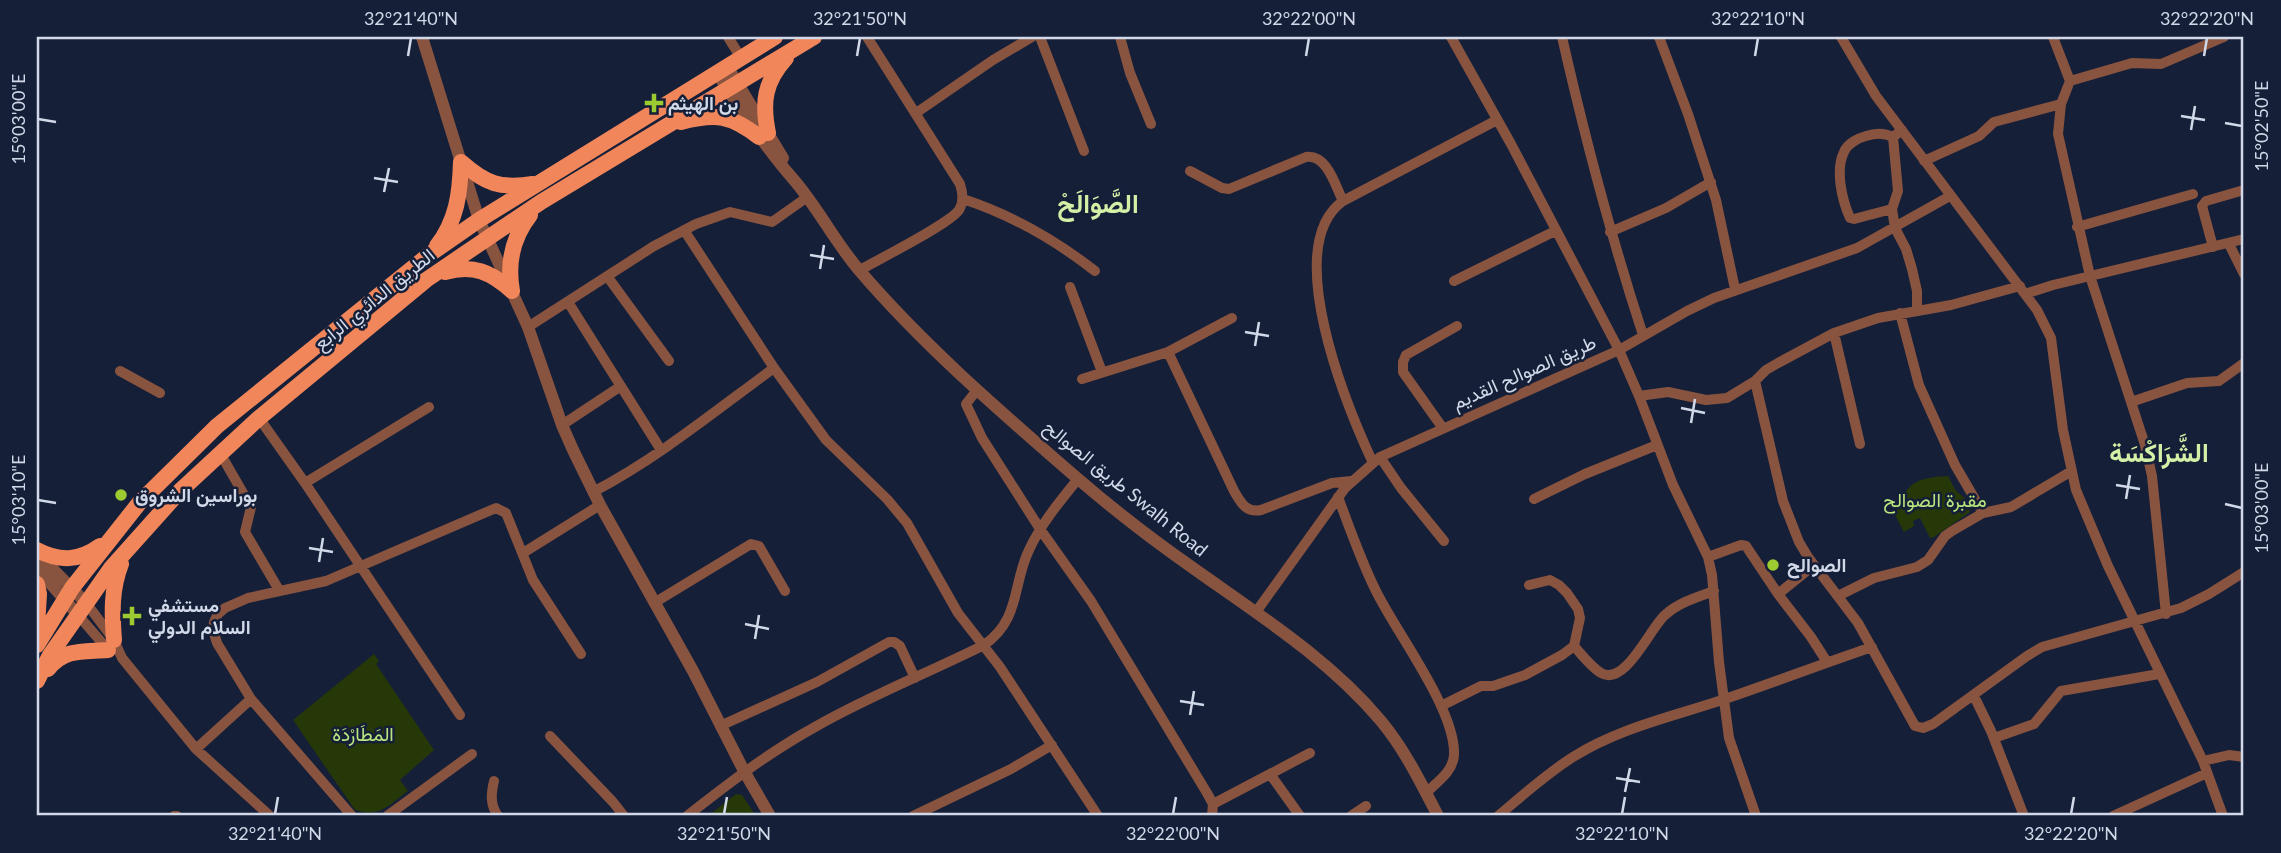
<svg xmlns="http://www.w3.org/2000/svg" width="2281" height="853" viewBox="0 0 2281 853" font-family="Lato,Vazirmatn,sans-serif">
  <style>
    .green { fill: #263708 }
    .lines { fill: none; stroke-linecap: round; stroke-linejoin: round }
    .minor { stroke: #885440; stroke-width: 10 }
    .tertiary { stroke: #885440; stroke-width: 12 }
    .primary { stroke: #f1865b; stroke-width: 16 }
    .ticks { fill: none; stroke: #d1d9e9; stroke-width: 2.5 }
    .poi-dot { fill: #9cca31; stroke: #161f38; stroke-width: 2.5 }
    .labels { text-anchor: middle; stroke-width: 5; stroke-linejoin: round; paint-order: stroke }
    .poi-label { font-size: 19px; font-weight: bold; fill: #d1d9e9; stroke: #161f38; text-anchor: start }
    .street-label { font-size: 19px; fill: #d1d9e9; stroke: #161f38 }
    .park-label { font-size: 19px; fill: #b9e67f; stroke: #161f38 }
    .district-label { font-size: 26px; font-weight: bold; fill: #d4f0a6; stroke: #161f38 }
    .neatline { fill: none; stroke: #d1d9e9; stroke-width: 2.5 }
    .ticks-label { font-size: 18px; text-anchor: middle; fill: #d1d9e9 }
  </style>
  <rect width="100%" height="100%" fill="#161f38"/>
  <path class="green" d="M1948,476L1956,491L1966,499L1970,512L1934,537L1930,538L1920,518L1913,521L1914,526L1904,532L1895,515C1907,483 1913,478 1948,476Z
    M374,654L379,661L376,664L434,750L400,780L408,791C389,805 380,818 355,810L293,720Z
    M736,794L742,795L756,816H708Z"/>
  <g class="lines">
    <path class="minor" d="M728,37L741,58
      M1040,37L1084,151
      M1120,37L1130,73L1151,124
      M1451,37L1511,144L1619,350L1639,396L1673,485L1708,557L1712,575L1719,662L1729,738L1756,816
      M1562,37C1585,138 1611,237 1643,335
      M1659,37L1688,114L1716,200L1735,289
      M1841,37L1876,96L2037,310L2051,338L2063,430L2076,490L2108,566L2203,761L2223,816
      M2053,37L2070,81L2061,104L2058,134L2090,276L2145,445L2152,476L2166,614
      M2070,81L2132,63L2161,64L2224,37
      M916,113L993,60L1032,37
      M1902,130L1893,137L1898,191L1892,209L1895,228L1906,249L1912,269L1917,291V310
      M1924,161L1979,136L1994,122L2061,104
      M1190,171L1222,188L1229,189L1306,157C1327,154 1335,185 1343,201
      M963,199C1012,215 1054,239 1095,271
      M1892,209L1854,219L1850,218C1842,200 1835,170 1844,152C1847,144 1858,138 1866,136C1875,133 1885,133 1893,137
      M2077,227L2193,194
      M684,230L774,368L826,440L887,499L907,523L958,613L1000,667L1098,816
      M1610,232L1666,208L1711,182
      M2229,244L2244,274
      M2213,247L2202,206L2206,201L2244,190
      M860,270C879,259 948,225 959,210C964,202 963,193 960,184L867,37
      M607,276L669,361
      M1454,281L1555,231
      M1070,287L1102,372
      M2025,294L2053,285L2244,239
      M568,302L661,450
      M1900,313L1919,385L1955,465L1983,513
      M528,327L654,246L696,224L730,212L772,222L806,198
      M1834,333L1860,444
      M1168,352L1234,491C1241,503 1246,513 1261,510L1332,483L1351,481
      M120,371L160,393
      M1082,379L1168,352L1232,318
      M1755,381L1783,501L1799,542L1808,557L1858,623L1915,726L1923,728L1933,724L2027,656L2042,647L2181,608L2209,594L2244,572
      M977,390L966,404L982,438L1040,529L1091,601L1207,793L1213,804L1212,816
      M1639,396L1668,392L1706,400L1727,398L1755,381L1766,370L1778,363L1834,333L1878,318L1951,305L2020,286
      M2131,402L2187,383L2219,381L2244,363
      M259,418L305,483L460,715
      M562,425L621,386
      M1442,427L1403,372V362L1406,355L1457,326
      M220,453L251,507L245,532L279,590
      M1380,457L1401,488L1444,541
      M1373,463C1347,407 1280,246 1343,201L1497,120
      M305,483L429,407
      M593,492C658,458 715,411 774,368
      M1338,497C1350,529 1361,561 1376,591C1397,634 1456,710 1454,755C1453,772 1437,782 1426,793
      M1534,499L1585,474L1657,445
      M523,553L600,505
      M1708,557L1741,545L1746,546L1778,594L1811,637L1827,662
      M1778,594L1814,565
      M1838,596L1874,578L1917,567L1928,560L1945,536L1952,531L1983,513L2011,507L2070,472
      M654,603L751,544L759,546L785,591
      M87,604L114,640L122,658L196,749L270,816
      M1256,612L1345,488L1380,457L1619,350L1687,311L1714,298L1857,248L1950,196
      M78,615L110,652
      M1574,646C1581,654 1591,667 1601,673C1625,687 1650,628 1665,615C1678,603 1697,597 1714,591
      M1974,696L1991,731L2024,816
      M1441,706L1481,686H1493L1525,675L1562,655L1574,646L1580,618L1578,609L1567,593L1559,585L1550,580L1529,585
      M720,726L817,682L889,642H894L900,646L915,678
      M550,736L613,802L624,816
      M1994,738L2034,724L2061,691L2159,674
      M196,749L251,699
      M2203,761L2229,755L2244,757
      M1270,774L1300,816
      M494,781C491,794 490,805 498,816
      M1213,804L1310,753
      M174,816H177
      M352,816L251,699L217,643L213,630L214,622L218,614L225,608L248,598L326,581L496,508L506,513L533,580L581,654
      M387,816L472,754
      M687,816C729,783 768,753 815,727C869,696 928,673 984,645C1021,619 1012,585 1029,550C1041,524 1060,501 1078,479
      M913,816L1011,769L1052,745
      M1351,816L1366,806
      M1498,816C1522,796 1546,774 1573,757C1619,728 1671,717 1722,700C1772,683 1822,664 1872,647
      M2113,816L2207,773"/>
    <path class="tertiary" d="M422,37L479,220L528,327L562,425L573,450L600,505L693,671L744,771L770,816
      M727,66L783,158
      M717,73C741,110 765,147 794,180C818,208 835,242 859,270C924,346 1001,412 1077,478C1114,510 1153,540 1193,568C1259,615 1329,659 1381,721C1405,750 1421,783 1438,816
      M37,553L87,604
      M37,568L78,615"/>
    <path class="primary" d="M681,122C716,113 731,115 759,137
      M768,133C762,103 764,82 786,58
      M461,162C486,184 500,189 533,184
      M437,246C457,220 460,193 461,162
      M445,272C473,264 491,272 512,291
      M512,291C507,263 512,238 530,215
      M37,550C60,562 79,561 100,546
      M37,584L39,594L37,626
      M114,640C112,613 111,590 121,564
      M37,645L72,588L140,502L217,426L430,254L479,220L775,37
      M48,669C65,648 83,652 108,650
      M37,681L50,655L111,568L180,491L259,418L426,280L541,202L814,37"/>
  </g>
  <path class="ticks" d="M408,56L411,38M857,56L860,38M1306,56L1309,38M1755,56L1758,38M2204,56L2207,38M2181,116L2205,120M38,119L56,122M2225,123L2242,126M2191,130L2195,106M374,178L398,182M384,192L389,168M810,255L834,259M820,269L824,245M1245,332L1269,336M1255,346L1259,322M1681,408L1705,413M1691,423L1695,399M2116,485L2140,489M2126,499L2130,475M38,500L56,503M2225,504L2242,508M309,548L333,552M319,562L323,538M745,624L769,629M755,639L759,615M1180,701L1204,705M1190,715L1194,691M1616,778L1640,782M1625,792L1630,768M275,814L278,797M724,814L727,797M1173,814L1176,797M1622,814L1625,797M2071,814L2074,797"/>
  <g class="poi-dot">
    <path d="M650.5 92.5h7v7h7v7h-7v7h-7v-7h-7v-7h7z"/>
    <circle cx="121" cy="495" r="7"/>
    <circle cx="1773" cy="565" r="7"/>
    <path d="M128.5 605.5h7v7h7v7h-7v7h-7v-7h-7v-7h7z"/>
  </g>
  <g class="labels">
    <g class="poi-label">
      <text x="668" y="110">بن الهيثم</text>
      <text x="135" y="502">بوراسين الشروق</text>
      <text x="1787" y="572">الصوالح</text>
      <text x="148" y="612">مستشفي<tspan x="148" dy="22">السلام الدولي</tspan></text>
    </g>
    <g class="street-label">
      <text transform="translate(374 299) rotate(-39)" y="7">الطريق الدائري الرابع</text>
      <text transform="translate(1524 372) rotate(-24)" y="7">طريق الصوالح القديم</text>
      <text transform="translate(1126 488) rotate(39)" y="7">طريق الصوالح Swalh Road</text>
    </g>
    <g class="park-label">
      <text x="1935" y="507">مقبرة الصوالح</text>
      <text x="363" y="741">المَطَارْدَة</text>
    </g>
    <g class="district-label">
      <text x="1098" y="213">الصَّوَالَحْ</text>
      <text x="2159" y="462">الشَّرَاكْسَة</text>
    </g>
  </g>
  <rect width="2281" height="853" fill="none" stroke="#161f38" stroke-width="77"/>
  <rect x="38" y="38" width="2204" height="776" class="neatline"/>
  <g class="ticks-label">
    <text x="411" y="25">32°21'40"N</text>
    <text x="860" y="25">32°21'50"N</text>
    <text x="1309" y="25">32°22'00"N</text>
    <text x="1758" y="25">32°22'10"N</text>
    <text x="2207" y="25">32°22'20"N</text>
    <text transform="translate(19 119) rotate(-90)" y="6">15°03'00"E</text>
    <text transform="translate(2262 126) rotate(-90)" y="6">15°02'50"E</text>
    <text transform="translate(19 500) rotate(-90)" y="6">15°03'10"E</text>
    <text transform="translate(2262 508) rotate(-90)" y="6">15°03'00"E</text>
    <text x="275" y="840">32°21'40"N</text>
    <text x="724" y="840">32°21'50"N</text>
    <text x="1173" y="840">32°22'00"N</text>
    <text x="1622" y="840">32°22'10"N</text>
    <text x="2071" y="840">32°22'20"N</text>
  </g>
</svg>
